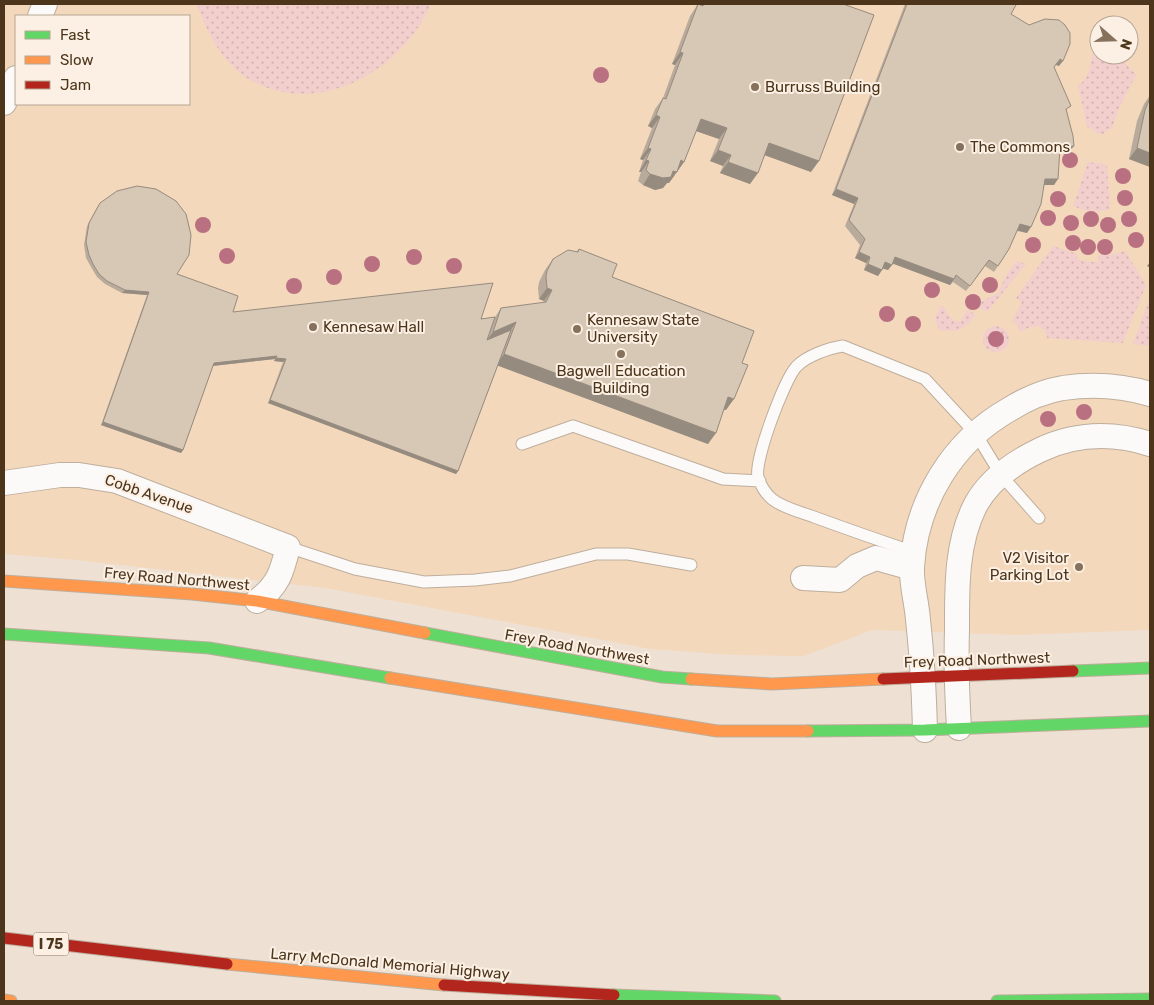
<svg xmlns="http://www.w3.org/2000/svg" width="1154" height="1005" viewBox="0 0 1154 1005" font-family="Rubik,sans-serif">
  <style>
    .built { fill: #f3d8bc; fill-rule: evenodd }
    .grass { fill: url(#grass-dots) }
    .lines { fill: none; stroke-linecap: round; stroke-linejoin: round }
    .lane-casing { stroke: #beae9c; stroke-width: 13 }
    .street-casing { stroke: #beae9c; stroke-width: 26 }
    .fast-casing { stroke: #beae9c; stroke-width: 13 }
    .slow-casing { stroke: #beae9c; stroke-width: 13 }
    .jam-casing { stroke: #beae9c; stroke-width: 13 }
    .lane { stroke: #fcfaf9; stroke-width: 11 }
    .street { stroke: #fcfaf9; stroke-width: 24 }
    .fast { stroke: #63d668; stroke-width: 11 }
    .slow { stroke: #ff974d; stroke-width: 11 }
    .jam { stroke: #b3261e; stroke-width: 11 }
    .tree { fill: #b97182 }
    .wall { fill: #b9ab9c }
    .shaded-wall { fill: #968b7f }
    .building { fill: #d7c7b5; stroke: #968b7f }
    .poi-dot { fill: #85715c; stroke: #fcf0e4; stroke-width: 2 }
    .labels { text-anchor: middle; stroke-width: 4; stroke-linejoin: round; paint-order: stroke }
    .shield { fill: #fcf0e4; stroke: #816d57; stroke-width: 1 }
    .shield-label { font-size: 14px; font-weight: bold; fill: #4c351b }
    .poi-label { font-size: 15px; fill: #4c351b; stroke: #fcf0e4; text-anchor: start }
    .street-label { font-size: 15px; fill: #4c351b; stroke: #fcf0e4 }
  </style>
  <defs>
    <pattern id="grass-dots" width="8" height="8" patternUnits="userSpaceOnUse" patternTransform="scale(1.25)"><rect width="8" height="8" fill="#f2cecd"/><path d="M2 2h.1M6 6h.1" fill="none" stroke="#d1b2af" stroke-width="1.8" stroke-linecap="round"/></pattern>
  </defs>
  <rect width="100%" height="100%" fill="#eee1d4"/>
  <path class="built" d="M4,4H1150V630L1018,635L872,630L804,656L734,655L650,649L325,588L76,560L4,554ZM16,16H189V104H16ZM1099,25H1129V55H1099Z"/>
  <path class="grass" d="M197,4H431C404,67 328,114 260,85C228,72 207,36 197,4Z
    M1093,52L1099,53V55H1126V64L1136,75L1118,110L1112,129H1108L1104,134H1098L1091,128L1087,127L1078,85C1089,81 1091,63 1093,52Z
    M1088,162L1104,164L1107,166L1110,209C1096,213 1086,212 1073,206Z
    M1053,246L1077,254V259L1088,262H1099L1098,255H1109L1125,251L1146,285L1123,343L1047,338L1045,331L1038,326L1030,327L1020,332L1018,326L1012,321L1022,302L1016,298Z
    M1017,261L1026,264L988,311L977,308L976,306L979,303L998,293C1001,286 1011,265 1017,261Z
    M1150,297V346L1133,344Z
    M942,305L949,316L957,322L960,321L968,309L976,316C959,331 963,332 939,330L935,318L939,309Z
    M983 339a13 13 0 1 1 26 0a13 13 0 1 1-26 0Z"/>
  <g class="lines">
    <g class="lane-casing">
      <path id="lane" d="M522,444L573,426L723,479L760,481
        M288,547L355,569L424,582L475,580L510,576L596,554H628L691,565
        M914,552C881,541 847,529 814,517C801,512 783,508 772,499C766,494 760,485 758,477C754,460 784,381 796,367C806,356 829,348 843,346L925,379L976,434L1001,475L1039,518"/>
    </g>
    <g class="street-casing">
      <path id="street" d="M40,16L45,4
        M4,103L16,78
        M4,483L60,475H79L117,481L288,547C282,572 278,586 257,601
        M803,578L840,580L857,566L876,558L912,568
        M959,728C957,695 956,662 957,629C957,588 956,544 975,506C988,481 1015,462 1040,450C1076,433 1112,432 1150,444
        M925,730C924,693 922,656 918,620C917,603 911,584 912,567C916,501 953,441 1010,409C1026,399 1045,391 1063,388C1091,384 1123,386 1150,394"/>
    </g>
    <g class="fast-casing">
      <path id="fast" d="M425,633L662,677L691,679
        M4,634L209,648L390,678
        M1073,671L1150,668
        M808,731L925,730L1150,721
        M614,995L775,1001
        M997,1001L1150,999"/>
    </g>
    <g class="slow-casing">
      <path id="slow" d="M4,581L192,594L257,601L425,633
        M390,678L717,731H808
        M691,679L772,684L883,679
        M227,964L444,985
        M4,1000L11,1001"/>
    </g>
    <g class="jam-casing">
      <path id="jam" d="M883,679L1073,671
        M4,938L227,964
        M444,985L614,995"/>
    </g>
    <use href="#lane" class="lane"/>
    <use href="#street" class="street"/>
    <use href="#fast" class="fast"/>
    <use href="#slow" class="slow"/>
    <use href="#jam" class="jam"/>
  </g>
  <g class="tree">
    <circle cx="601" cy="75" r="8"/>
    <circle cx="1070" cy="160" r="8"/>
    <circle cx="1123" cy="176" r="8"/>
    <circle cx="1125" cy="198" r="8"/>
    <circle cx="1058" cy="199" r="8"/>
    <circle cx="1048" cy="218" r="8"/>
    <circle cx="1091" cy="219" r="8"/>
    <circle cx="1129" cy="219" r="8"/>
    <circle cx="1071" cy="223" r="8"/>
    <circle cx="203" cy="225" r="8"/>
    <circle cx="1108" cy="225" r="8"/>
    <circle cx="1136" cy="240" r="8"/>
    <circle cx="1073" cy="243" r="8"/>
    <circle cx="1033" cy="245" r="8"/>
    <circle cx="1088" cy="247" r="8"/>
    <circle cx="1105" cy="247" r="8"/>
    <circle cx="227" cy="256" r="8"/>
    <circle cx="414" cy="257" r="8"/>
    <circle cx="372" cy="264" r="8"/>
    <circle cx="454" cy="266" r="8"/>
    <circle cx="334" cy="277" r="8"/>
    <circle cx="990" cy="285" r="8"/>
    <circle cx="294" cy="286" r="8"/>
    <circle cx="932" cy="290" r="8"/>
    <circle cx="973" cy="302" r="8"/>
    <circle cx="887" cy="314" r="8"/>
    <circle cx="913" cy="324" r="8"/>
    <circle cx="996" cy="339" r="8"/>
    <circle cx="1084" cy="412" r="8"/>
    <circle cx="1048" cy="419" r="8"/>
  </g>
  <path class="wall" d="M698,4L700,5V4H843L811,172L765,155L750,184L720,173L723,166L710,161L719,139L696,131L684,162L669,183H667L663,188L655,190L643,185L638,181L641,172H639L643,160L640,159L652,128L648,126L655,109L663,98L675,65L672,64L690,16Z
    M905,4H1013L1011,14L1059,66L1056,65L1054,67L1067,112L1069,152H1060L1054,185H1044L1027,233L1017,231L1009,249L994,272L985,266L966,291L953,282L950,285L893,263L888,270L883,268L878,276L864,270L866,263L855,258L860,245L845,226L854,204L832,195Z
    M1150,95V167L1129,159L1137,121L1144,104Z
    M98,206L177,274L233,312L481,319L495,317L501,308L543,303L544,301L539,299L538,288L539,282L545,270L553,259L577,251L579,249L612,277L742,363L726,410H724L708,444L498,365L458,471L456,474L268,403L283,362L274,361L275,359L213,366L183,450L181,453L101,425L147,295L122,293L105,284L97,277L91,267L86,258L84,245L87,226Z"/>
  <path class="shaded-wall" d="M680,52L683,53L675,65L672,64Z
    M1060,59L1063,61L1059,66L1056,65Z
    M656,115L660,117L652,128L648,126Z
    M701,119L727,128L719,139L693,130Z
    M769,143L819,161L811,172L761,154Z
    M1074,146L1069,152L1056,153L1060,147Z
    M648,148L651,149L643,160L640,159Z
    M1137,148L1150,153V167L1129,159Z
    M718,150L731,155L723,166L710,161Z
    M646,160L649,161L641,172H639Z
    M681,160L684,162L669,183H667L663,188L655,190L643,185L650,174Z
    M728,162L758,173L750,184L720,173Z
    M1045,179H1058L1054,185H1041Z
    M836,189L858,198L854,204L832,195Z
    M1020,224L1031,227L1027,233L1016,230Z
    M859,252L870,257L866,263L855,258Z
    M895,257L954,279L950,285L891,263Z
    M885,262L892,265L888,270L881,268Z
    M1150,262V268L1147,266Z
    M868,264L882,270L878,276L864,270Z
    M547,288L552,290L544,301L539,299Z
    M125,290L149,292L147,295L122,293Z
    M516,322L509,333L485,343L493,332Z
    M504,354L716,433L708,444L496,365Z
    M277,356L275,359L212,366L214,363Z
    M276,358L286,359L283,362L274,361Z
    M728,397L734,399L726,410L721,409Z
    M270,400L458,471L456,474L268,403Z
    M103,422L183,450L181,453L101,425Z"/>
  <path class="building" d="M698,4L703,6L704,4H843L874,15L819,161L769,143L758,173L728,162L731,155L718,150L727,128L701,119L684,162L681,160L677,172L673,171L671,177L663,178L650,174L646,170L649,161L646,160L651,149L648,148L660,117L656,115L663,98L666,99L683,53L680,52Z
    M907,4H1013L1016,5L1011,14L1029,25L1045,19L1059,20L1065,25L1070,33V44L1063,61L1060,59L1054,67L1071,106L1066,109L1073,136L1074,146L1060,147L1058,179H1045L1041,204L1031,227L1020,224L1009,249L998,266L989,260L970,286L956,275L954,279L895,257L892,265L885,262L882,270L868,264L870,257L859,252L865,239L849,220L858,198L836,189Z
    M1150,98V153L1137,148L1145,110Z
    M137,186L156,189L176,201L186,214L191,235L189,255L177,274L238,296L233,312L493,283L481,319L495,317L487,340L511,330L458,471L270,400L286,359L276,358L277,356L214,363L183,450L103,422L149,292L125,290L107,281L99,274L93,264L89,255L86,242L89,223L100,203L117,191Z
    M579,249L617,264L612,277L754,331L742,363L748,365L734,399L728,397L716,433L504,354L516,322L493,332L501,308L546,302L552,290L547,288L546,277L547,271L553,259L568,250L578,252Z"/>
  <g class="poi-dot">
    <circle cx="755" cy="87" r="5"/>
    <circle cx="960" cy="147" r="5"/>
    <circle cx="313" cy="327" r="5"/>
    <circle cx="577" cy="329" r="5"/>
    <circle cx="621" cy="354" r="5"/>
    <circle cx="1079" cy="567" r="5"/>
  </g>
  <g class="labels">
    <rect class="shield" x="33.5" y="932.5" width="35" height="23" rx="4"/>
    <g class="shield-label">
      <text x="51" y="949">I 75</text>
    </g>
    <g class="poi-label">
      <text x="765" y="92">Burruss Building</text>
      <text x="970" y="152">The Commons</text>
      <text x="587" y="325">Kennesaw State<tspan x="587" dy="17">University</tspan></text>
      <text x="323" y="332">Kennesaw Hall</text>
      <text x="621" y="376" text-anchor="middle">Bagwell Education<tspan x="621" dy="17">Building</tspan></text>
      <text x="1069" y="563" text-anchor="end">V2 Visitor<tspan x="1069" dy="17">Parking Lot</tspan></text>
    </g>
    <g class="street-label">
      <text transform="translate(149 494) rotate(19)" y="5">Cobb Avenue</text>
      <text transform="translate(177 579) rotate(5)" y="5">Frey Road Northwest</text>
      <text transform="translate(577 647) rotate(10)" y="5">Frey Road Northwest</text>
      <text transform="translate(977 660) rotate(-2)" y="5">Frey Road Northwest</text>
      <text transform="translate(390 964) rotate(5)" y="5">Larry McDonald Memorial Highway</text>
    </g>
  </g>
  <rect width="1154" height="1005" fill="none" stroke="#4c351b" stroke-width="10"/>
  <rect x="15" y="15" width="175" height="90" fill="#fcf0e4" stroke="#b6a594"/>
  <rect x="25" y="31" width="25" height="8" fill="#63d668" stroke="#b6a594"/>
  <text x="60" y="40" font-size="15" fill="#4c351b">Fast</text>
  <rect x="25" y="56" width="25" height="8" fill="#ff974d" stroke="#b6a594"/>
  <text x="60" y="65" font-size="15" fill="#4c351b">Slow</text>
  <rect x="25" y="81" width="25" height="8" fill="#b3261e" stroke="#b6a594"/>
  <text x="60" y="90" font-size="15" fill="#4c351b">Jam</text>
  <g transform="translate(1114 40) rotate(110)"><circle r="24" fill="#fcf0e4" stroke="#b6a594"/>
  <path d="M0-4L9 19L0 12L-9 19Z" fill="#85715c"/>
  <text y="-8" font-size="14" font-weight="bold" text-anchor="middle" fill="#4c351b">N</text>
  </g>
</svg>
